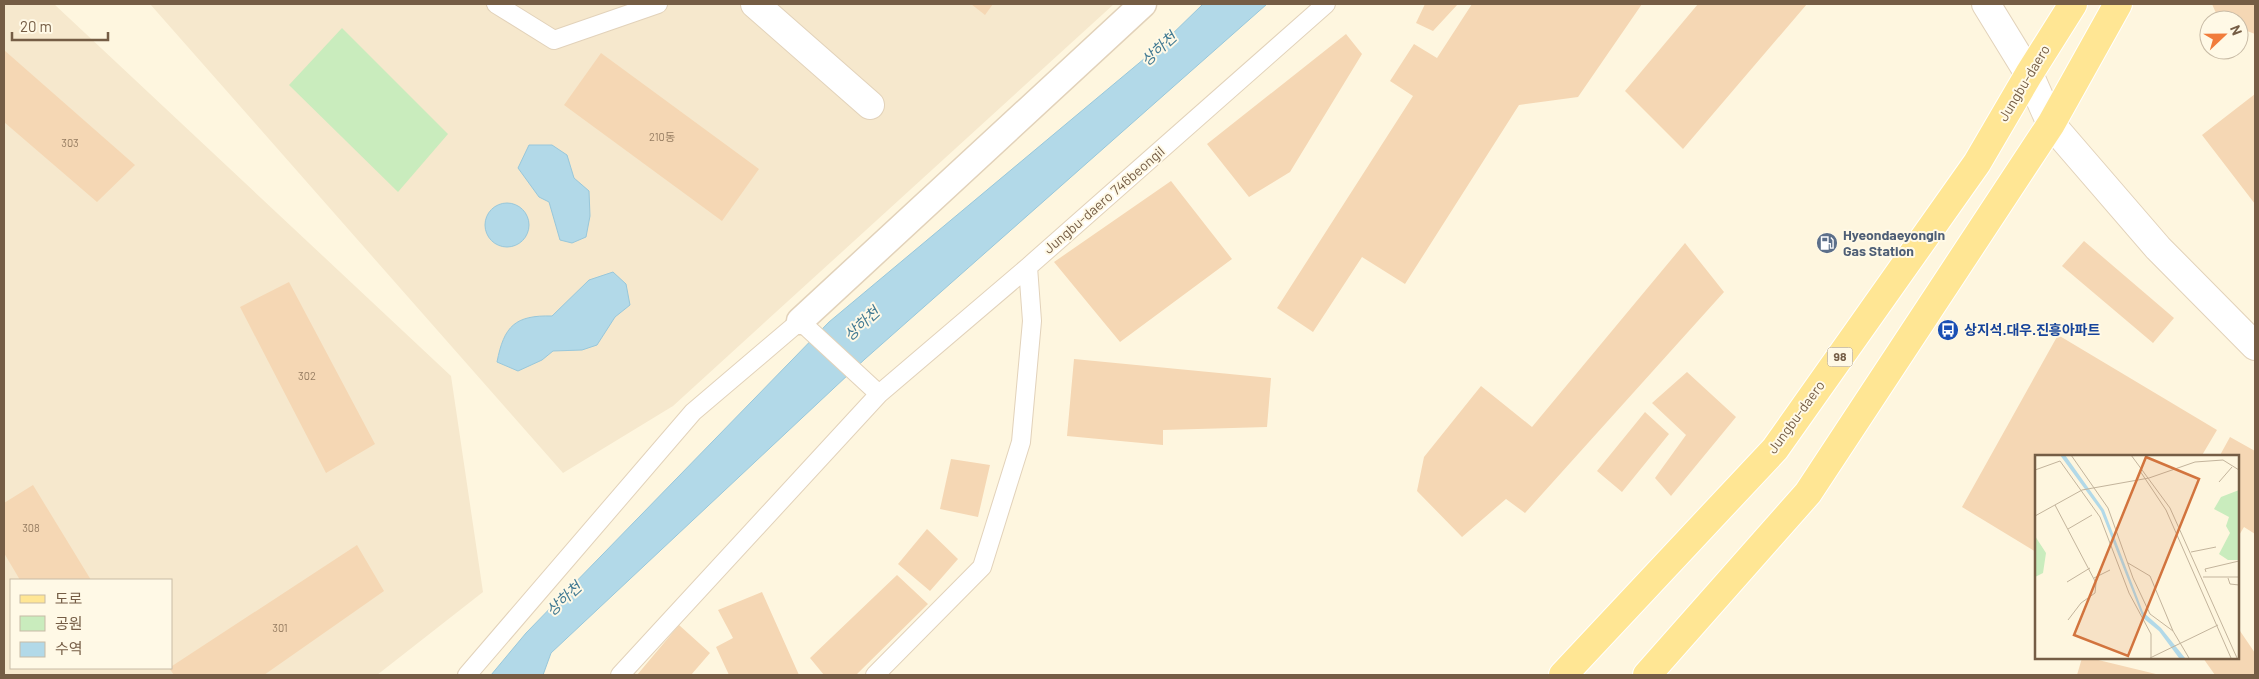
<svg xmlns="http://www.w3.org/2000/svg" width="2259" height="679" viewBox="0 0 2259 679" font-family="Barlow,'Noto Sans KR',sans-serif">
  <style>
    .residential { fill: #f6e8cd; fill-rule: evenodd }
    .green { fill: #c9ecbd }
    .water { fill: #b2d9e8; stroke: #98c7da }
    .building { fill: #f5d7b4 }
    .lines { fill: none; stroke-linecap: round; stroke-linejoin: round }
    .service-casing { stroke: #e2d2ba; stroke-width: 20 }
    .pedestrian-casing { stroke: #e2d2ba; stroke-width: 29 }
    .minor-casing { stroke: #e2d2ba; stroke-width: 30 }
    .primary-casing { stroke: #fff; stroke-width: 30 }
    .service { stroke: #fff; stroke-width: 18 }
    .pedestrian { stroke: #fff; stroke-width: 26 }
    .minor { stroke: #fff; stroke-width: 28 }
    .primary { stroke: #ffe694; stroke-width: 28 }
    .labels { text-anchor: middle; stroke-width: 4; stroke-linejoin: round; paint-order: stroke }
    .number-label { font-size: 11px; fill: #957c61 }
    .shield { fill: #fff9e6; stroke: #9e8c75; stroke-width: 1 }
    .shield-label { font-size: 12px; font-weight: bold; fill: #755d45 }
    .street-label { font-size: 14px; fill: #755d45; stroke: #fff9e6 }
    .service-label { font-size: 14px; font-weight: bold; fill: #4e5e75; stroke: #fff9e6; text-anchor: start }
    .transit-label { font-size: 14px; font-weight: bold; fill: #164399; stroke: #fff9e6; text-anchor: start }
    .water-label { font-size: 15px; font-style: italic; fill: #407992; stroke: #fff9e6 }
    .inset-road { fill: none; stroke: #c3b49c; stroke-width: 1 }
    .view { fill: #d2743e; fill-opacity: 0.15; stroke: #d2743e; stroke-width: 2.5 }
    .inset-edge { fill: none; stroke: #755d45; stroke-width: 2.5 }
  </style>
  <rect width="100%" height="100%" fill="#fef6df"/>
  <path class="residential" d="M4,4H54L451,376L483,592L377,675H4ZM11,580H171V668H11Z
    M150,4H1114L673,406L563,473Z"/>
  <path class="green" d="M342,28L448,134L398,192L289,85Z"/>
  <path class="water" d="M1203,4H1267L865,359L551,653L543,675H491L526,633L829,322L1163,43Z
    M529,145H552L567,155L574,178L589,191L590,216L586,237L572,243L560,240L549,202L539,197L518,168Z
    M485 225a22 22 0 1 1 44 0a22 22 0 1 1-44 0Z
    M613,272L626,284L630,305L615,317L597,345L582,350L553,351L542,360L518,371L497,362C504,326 515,315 552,316L589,280Z"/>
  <path class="building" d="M971,4H993L985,15Z
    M1425,4H1458L1433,31L1416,23Z
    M1472,4H1642L1578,97L1519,105L1405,284L1362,257L1313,332L1277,308L1413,96L1390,81L1414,44L1437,58Z
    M1698,4H1807L1683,149L1625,91Z
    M2212,4H2255V34L2239,28V20H2219Z
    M1346,34L1362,54L1290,172L1249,197L1207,144Z
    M4,50L135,165L97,202L4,122Z
    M601,53L759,169L722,221L564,105Z
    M2255,94V204L2202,135Z
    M1171,181L1232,259L1120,342L1054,262Z
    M2084,241L2174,318L2153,343L2062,266Z
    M1685,243L1724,292L1525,513L1506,499L1462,537L1417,491L1424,457L1481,386L1532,427Z
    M289,282L375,444L326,473L240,307Z
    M2058,335L2217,430L2201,457H2036V552L1962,507Z
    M1074,359L1271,378L1267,427L1163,430V445L1067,436Z
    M1687,372L1736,417L1671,496L1655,478L1686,435L1652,403Z
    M1645,412L1669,434L1622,492L1597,471Z
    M2230,437L2255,451V534L2244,527L2238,537V457H2219Z
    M951,459L990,465L978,517L940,509Z
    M33,485L91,580H20L4,553V503Z
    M927,529L958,559L930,591L898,564Z
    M357,545L384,591L264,675H174L169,668Z
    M897,575L928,604L856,675H824L810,658Z
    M762,592L799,675H729L716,647L733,638L718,610Z
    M679,625L710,653L691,675H637Z
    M2238,628L2255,653V675H2215L2203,658H2238Z
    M2082,658H2090L2160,675H2077Z"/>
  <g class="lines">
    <g class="service-casing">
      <path id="service" d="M496,4L554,40L658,4
        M467,675L693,412L800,321L879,394
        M620,675L879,394L1028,267L1326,4
        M875,675L982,567L1021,442L1032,321L1028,267"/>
    </g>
    <g class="pedestrian-casing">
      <path id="pedestrian" d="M800,321L1143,4"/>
    </g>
    <g class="minor-casing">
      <path id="minor" d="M755,4L870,105
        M1986,4L2029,74L2051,124L2158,248L2255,346"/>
    </g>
    <g class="primary-casing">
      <path id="primary" d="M1563,675L1775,449L1977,163L2029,74L2073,4
        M1647,675L1808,493L2051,124L2118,4"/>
    </g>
    <use href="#service" class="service"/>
    <use href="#pedestrian" class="pedestrian"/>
    <use href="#minor" class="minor"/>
    <use href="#primary" class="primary"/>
  </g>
  <defs>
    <g id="fuel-disc" transform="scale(1.125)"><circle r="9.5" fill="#5c6f8a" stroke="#fff9e6"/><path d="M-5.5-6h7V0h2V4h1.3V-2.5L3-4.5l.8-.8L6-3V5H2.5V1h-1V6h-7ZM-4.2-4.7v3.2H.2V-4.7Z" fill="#fff"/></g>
    <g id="bus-disc" transform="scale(1.125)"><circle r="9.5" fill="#1a4fb4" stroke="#fff9e6"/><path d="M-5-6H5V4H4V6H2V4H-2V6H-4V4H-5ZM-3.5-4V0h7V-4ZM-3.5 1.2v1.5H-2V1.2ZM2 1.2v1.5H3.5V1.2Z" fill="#fff"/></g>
  </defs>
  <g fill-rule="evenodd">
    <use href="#fuel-disc" x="1827" y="243"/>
    <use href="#bus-disc" x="1948" y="330"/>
  </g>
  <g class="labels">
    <g class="number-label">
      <text x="662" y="141">210동</text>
      <text x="70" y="147">303</text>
      <text x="307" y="380">302</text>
      <text x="31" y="532">308</text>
      <text x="280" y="632">301</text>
    </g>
    <rect class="shield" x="1827.5" y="347.5" width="25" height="19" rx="4"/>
    <g class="shield-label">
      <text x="1840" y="361">98</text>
    </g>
    <g class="street-label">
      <text transform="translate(2024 83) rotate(-59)" y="5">Jungbu-daero</text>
      <text transform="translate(1104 200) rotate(-41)" y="5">Jungbu-daero 746beongil</text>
      <text transform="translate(1796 417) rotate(-54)" y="5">Jungbu-daero</text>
    </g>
    <g class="service-label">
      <text x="1843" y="240">Hyeondaeyongin<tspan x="1843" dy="16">Gas Station</tspan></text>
    </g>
    <g class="transit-label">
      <text x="1964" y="335">상지석.대우.진흥아파트</text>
    </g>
    <g class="water-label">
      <text transform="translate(1159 49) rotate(-43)" y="5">상하천</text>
      <text transform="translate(862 324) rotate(-43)" y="5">상하천</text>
      <text transform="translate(564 599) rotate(-43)" y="5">상하천</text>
    </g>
  </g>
  <g transform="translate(2035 455)">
    <rect width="204" height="204" fill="#fef6df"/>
    <path d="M204,35V105H193L184,99L195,78L191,71L194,62L179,54L186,42ZM0,81L11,98L8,118L0,122Z" fill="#c9ecbd"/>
    <path d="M25,0H30L69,55L108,157L126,173L150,203H144L124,176L108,163L66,56Z" fill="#b2d9e8"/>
    <path class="inset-road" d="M36,0L73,53L98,123L115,159L138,176M96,0L135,53L202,203M0,15L25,6L65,62L94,138L116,179V202M105,16L131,55L196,203M184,27L197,12M20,50L61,128L60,138L46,148L33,165M0,61L47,35L114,23L160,7L188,5L204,15M33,74L57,60M156,97L181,92M93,108L115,121L138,176L154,203M171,117L170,114L204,106M168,122H204M59,123L75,115M193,123L195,129L204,130M32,127L55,113M115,203L183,170"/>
    <path class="view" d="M111,2L164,24L93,201L39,180Z"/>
    <rect width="204" height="204" class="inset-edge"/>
  </g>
  <rect width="2259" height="679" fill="none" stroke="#755d45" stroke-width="10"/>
  <rect x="10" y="579" width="162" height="90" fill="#fff9e6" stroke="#c8bba6"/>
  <rect x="20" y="595" width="25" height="8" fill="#ffe694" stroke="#c8bba6"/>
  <text x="55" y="604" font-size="15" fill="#755d45">도로</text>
  <rect x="20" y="616" width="25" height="15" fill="#c9ecbd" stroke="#c8bba6"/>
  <text x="55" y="629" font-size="15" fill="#755d45">공원</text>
  <rect x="20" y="642" width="25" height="15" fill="#b2d9e8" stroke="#c8bba6"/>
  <text x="55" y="654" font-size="15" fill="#755d45">수역</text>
  <g transform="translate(2224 35) rotate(68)"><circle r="24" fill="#fff9e6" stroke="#c8bba6"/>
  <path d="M0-4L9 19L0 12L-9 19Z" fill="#f17c3b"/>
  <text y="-8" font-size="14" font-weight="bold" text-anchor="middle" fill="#755d45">N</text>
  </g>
  <path d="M12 32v8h96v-8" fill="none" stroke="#755d45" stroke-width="2.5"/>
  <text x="20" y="32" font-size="15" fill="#755d45" stroke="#fff9e6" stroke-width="4" paint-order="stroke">20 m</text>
</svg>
